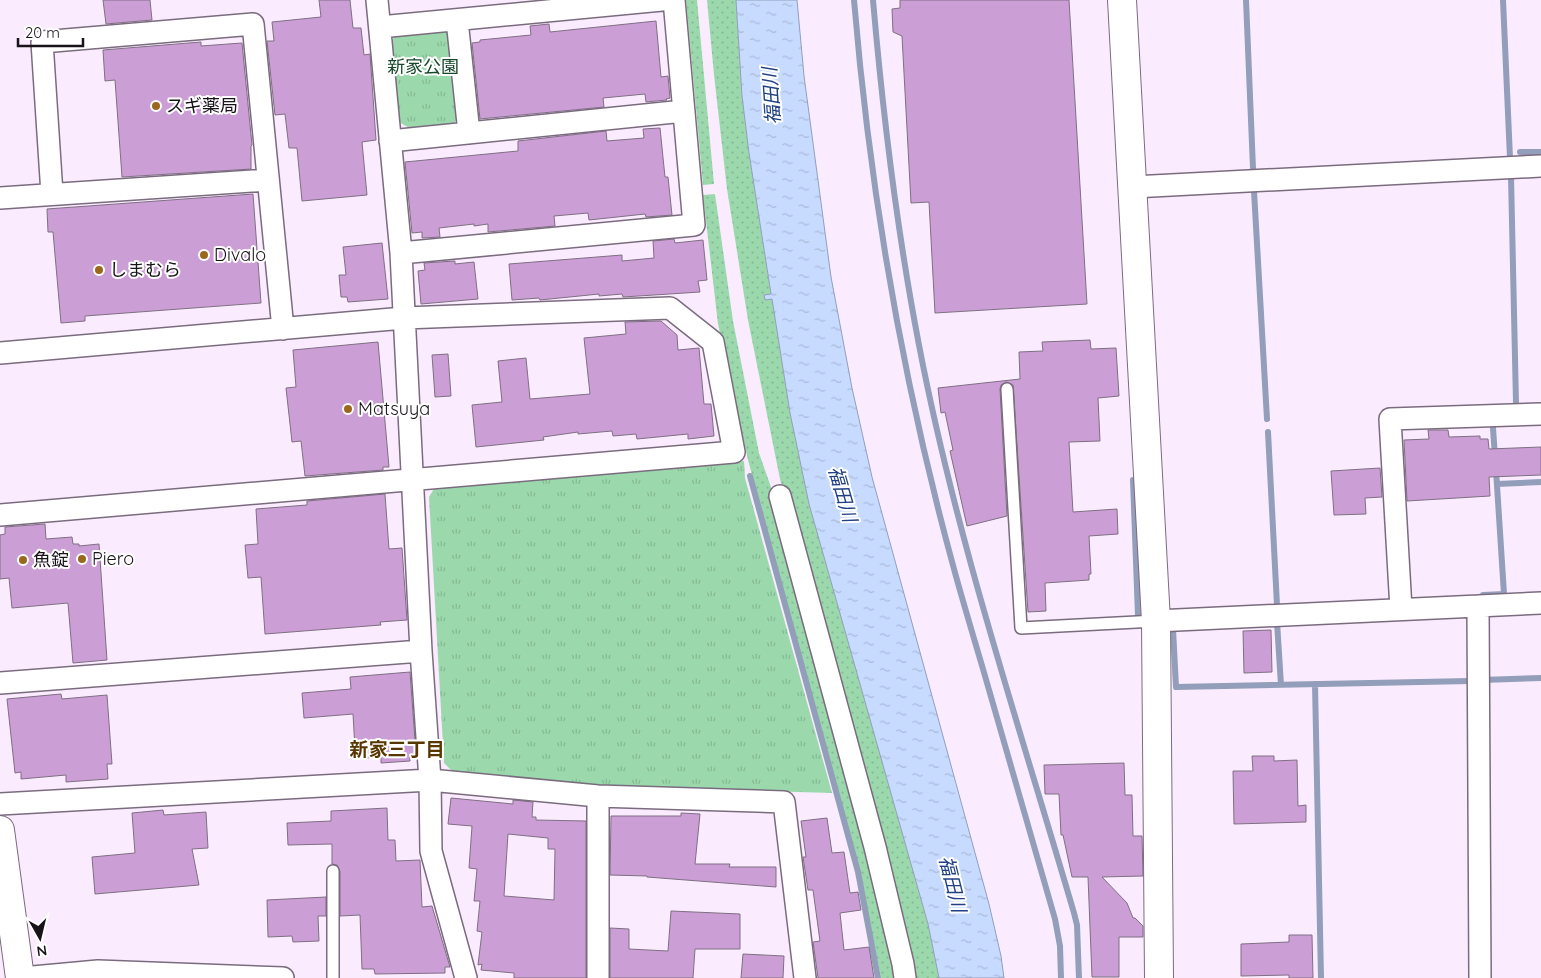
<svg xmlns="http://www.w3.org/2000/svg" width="1541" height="978" viewBox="0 0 1541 978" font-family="Quicksand,'Noto Sans JP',sans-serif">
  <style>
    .grass { fill: url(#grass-dots) }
    .park { fill: url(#park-tufts) }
    .water { fill: url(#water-ripples); stroke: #929eba }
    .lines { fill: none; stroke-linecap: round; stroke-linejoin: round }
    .stream { stroke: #929eba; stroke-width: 6 }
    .building { fill: #cc9ed6; stroke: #7f6f83; fill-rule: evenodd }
    .service-casing { stroke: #7b6b7f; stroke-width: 14 }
    .minor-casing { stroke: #7b6b7f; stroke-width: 24 }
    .tertiary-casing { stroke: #7b6b7f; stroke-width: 30 }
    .service { stroke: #fff; stroke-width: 11 }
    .minor { stroke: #fff; stroke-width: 21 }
    .tertiary { stroke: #fff; stroke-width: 28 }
    .poi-dot { fill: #9a681d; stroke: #fff; stroke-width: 2 }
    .labels { text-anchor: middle; stroke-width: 4; stroke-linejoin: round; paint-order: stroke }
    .park-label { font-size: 18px; fill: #154628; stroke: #fff }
    .poi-label { font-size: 18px; fill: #181219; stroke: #fff; text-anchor: start }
    .water-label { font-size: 19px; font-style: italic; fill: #214085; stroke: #fff }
    .neighbourhood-label { font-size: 19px; font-weight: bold; fill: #583600; stroke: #fff }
  </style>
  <defs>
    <pattern id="grass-dots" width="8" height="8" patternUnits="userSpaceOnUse" patternTransform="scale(1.25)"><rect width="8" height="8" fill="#9bd9ad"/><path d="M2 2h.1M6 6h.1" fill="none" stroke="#85b994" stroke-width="1.8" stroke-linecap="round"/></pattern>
    <pattern id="park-tufts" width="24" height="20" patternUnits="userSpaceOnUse" patternTransform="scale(1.25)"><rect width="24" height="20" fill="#9bd9ad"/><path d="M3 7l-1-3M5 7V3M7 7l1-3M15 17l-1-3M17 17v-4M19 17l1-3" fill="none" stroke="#85b994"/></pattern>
    <pattern id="water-ripples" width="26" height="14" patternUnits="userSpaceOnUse" patternTransform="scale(1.25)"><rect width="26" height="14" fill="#c7daff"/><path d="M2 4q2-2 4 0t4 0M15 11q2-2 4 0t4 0" fill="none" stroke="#aabada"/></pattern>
  </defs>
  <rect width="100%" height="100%" fill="#faecfe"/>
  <path class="grass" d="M686,0H697L714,184L703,185Z
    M707,0H736L742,96L749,153L771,294L765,300L772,298L790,413L809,504L928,924L939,978H914V970L780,479L748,320L727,189L714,75Z
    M715,194L733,321L759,453L773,493L865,832L896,978H881L860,872L748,460L718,324L703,195Z"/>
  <path class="park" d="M442,29L451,34L458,117L453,125L411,129L399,122L390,44L395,35Z
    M744,461L745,478L832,793L597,786L452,771L444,763L429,497L435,487Z"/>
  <path class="water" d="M736,0H797L804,76L831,277L852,388L872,477L989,904L1001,956L1004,978H939L928,924L809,504L790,413L772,299L765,300L764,295L771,294L749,153L742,96Z"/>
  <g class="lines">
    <path class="stream" d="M854,0C870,192 903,383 954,569C963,602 973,635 983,669C1007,752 1031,836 1055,919L1060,946L1061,978
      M873,0C883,116 897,231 919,345C956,538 1019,725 1074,913L1077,925L1079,978
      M1246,0L1253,168
      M1503,0L1510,158
      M1520,152H1541
      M1511,176L1516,403
      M1254,191L1267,419
      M1493,428L1495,457
      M1268,432L1277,605
      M750,476L858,872L878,978
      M1133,480L1138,616
      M1497,484L1541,482
      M1483,599V595L1504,594L1496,470
      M1277,622L1281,685
      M1173,629L1176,687L1470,681
      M1482,680L1541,678
      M1315,684L1321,978"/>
  </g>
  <path class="building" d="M103,0H150L152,20L106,24Z
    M319,0H350L353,28H361L364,55L370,54L376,140L362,142L367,195L302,201L297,148H289L285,114L275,115L267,41H274L272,22L321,17Z
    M900,0H1069L1087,304L935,313L929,202L911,203L902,36L893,32L892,9L900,8Z
    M656,21L661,77L668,76L670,98L666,99L667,100L646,102L645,94L603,98L604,107L480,119L472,43L480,42V40L531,35L530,26L549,24L550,32Z
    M201,42V46L242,43L252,145L251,146V169L122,177L115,80L105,81L103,50Z
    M660,128L665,177H668L672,215L646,217L645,214L589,220L588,213L554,216L555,226L488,232V224L474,226V224L439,228L440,237L422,238V232L412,233L405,162L518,151V141L606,131L607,141L644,138L643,129Z
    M253,194L261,303L85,316V321L61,323L53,232H48L47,209Z
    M674,239L675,243L703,240L707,280L698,281L700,292L623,297L622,294L599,296V294L540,300L539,298L512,300L509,264L622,255V261L654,258L653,241Z
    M382,243L388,299L348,302L347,297H341L339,275H346L343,247Z
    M455,261V264L474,262L478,299L421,304L418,271L425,270L424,263Z
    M661,321L677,335L678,350L699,348L704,404H711L714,436L688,439V434L637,439L636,434L613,436L612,431L578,434V432L543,437L544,440L476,447L472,405L502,402L498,361L526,358L530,399L590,394L584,338L626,334L625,322Z
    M1090,340L1091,349L1116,348L1119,396L1098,398L1100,441L1069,442L1073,512L1117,509L1118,534L1089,536L1091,574H1089V580L1045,583L1046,611L1028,612L1013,385L1006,382L1001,385L1000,389L1007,516L967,526L950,451L953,450L945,412L941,413L938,388L1020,379L1019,352L1043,351L1042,342Z
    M378,342L389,467H383V470L305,476L301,441L292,442L286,388L296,387L293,350Z
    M448,354L451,396L435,397L432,355Z
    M1428,430H1448L1449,437L1480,436V439H1488L1489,449L1541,447V475L1489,477L1490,496L1407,501L1404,440L1429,439Z
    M1380,468L1382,497L1365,498L1366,514L1334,515L1331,471Z
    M385,494L389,549L402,548L407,620L380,622L381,625L265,634L261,577L248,578L245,545L258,544L256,509L307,505V501Z
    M45,524L46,539L72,537L73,544H79V546L99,544L107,660L73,663L68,603L12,608L9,578L0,579V535L5,534V527Z
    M1271,630L1272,672L1244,673L1243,631Z
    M410,672L416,754L410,755V761L381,763V757L364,758V749H355L353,714L304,718L302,693L351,689L350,677Z
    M61,694L62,699L107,695L112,764H107L108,779L66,782V775L21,779V772L15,773L7,699Z
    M1252,756H1274V761L1297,760L1298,806L1306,805V822L1234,824L1233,771H1253Z
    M1124,763L1125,795H1132L1133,836H1142L1143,876L1102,877L1127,903L1133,918H1135L1143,926V937H1119V977H1092L1088,877H1072L1063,835H1061L1059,794H1045L1044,765Z
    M451,798L513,804V800L533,802L532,817H536V820L586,821V978H514V973L481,970L482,964L478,965L482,932L477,931L480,901H474L477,869L469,868L472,826L448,824ZM508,834L548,838V849H555L554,900L504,896Z
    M387,808L388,840H395L396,861L420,860L422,907L432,906L450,967H445V973L375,974L374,969H362L360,915L340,916V871L337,865L332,864V844L288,845L287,823L331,821V811Z
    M163,810L164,815L206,812L208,848L192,849L199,885L95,894L92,857L135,853L132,813Z
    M681,813L700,814L695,864H730L729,867H776V887L647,877V876L610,875L611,816H681Z
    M827,818L832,853L844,852L850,893L858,892L861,910L840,913L844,950L869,947L874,978H818L813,942L820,941L813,890H808L803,857H806L801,821Z
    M326,897V916H318L319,941L293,942L292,936L268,937L267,900Z
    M671,911L740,914V949H695L693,978H610V928L629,929V949L668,951Z
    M1289,935H1312L1313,978H1289V975L1241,976V944L1289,942Z
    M743,954L784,956L783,978H741Z"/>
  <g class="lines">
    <g class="service-casing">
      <path id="service" d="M1007,389L1021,628L1156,621
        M333,871V978"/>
    </g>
    <g class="minor-casing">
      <path id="minor" d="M377,0L401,253L421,651L430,780L431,851L466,978
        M457,20L469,133
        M380,27L662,0
        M390,141L684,111
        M1133,187L1541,166
        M52,194L42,42L253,24L283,329
        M0,198L268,180
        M401,253L694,225L674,0
        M0,353L404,318L670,308L713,342L734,452L0,515
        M780,496L875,847L903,964L905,978
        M1478,606L1480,978
        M1401,609L1390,419L1541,414
        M1156,621L1541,603
        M0,683L421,651
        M598,796V978
        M0,804L430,780L598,796L784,802L805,978
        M22,978L98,971L283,978"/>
    </g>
    <g class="tertiary-casing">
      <path id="tertiary" d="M1122,0L1156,621L1159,978
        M0,830L20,978"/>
    </g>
    <use href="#service" class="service"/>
    <use href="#minor" class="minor"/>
    <use href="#tertiary" class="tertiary"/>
  </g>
  <g class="poi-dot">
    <circle cx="156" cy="106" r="5"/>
    <circle cx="204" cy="255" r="5"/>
    <circle cx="99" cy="270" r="5"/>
    <circle cx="348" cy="409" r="5"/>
    <circle cx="82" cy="559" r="5"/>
    <circle cx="23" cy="560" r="5"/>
  </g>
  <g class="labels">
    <g class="park-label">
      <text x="423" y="73">新家公園</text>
    </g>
    <g class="poi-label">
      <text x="166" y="112">スギ薬局</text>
      <text x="214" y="261">Divalo</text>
      <text x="109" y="276">しまむら</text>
      <text x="358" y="415">Matsuya</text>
      <text x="92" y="565">Piero</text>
      <text x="33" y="566">魚錠</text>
    </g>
    <g class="water-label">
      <text transform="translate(771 96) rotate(-94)" y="7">福田川</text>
      <text transform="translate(843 494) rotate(74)" y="7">福田川</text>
      <text transform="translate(953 884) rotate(76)" y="7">福田川</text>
    </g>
    <g class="neighbourhood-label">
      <text x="397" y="756">新家三丁目</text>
    </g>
  </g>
  <g transform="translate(40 938) rotate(172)" stroke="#ffffff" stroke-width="4" paint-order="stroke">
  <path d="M0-4L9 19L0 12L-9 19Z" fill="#181219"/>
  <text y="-8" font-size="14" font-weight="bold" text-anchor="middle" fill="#181219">N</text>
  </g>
  <path d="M18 38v8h65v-8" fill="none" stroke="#181219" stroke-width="2.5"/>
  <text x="25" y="38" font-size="15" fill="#181219" stroke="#ffffff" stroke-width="4" paint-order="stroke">20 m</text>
</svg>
